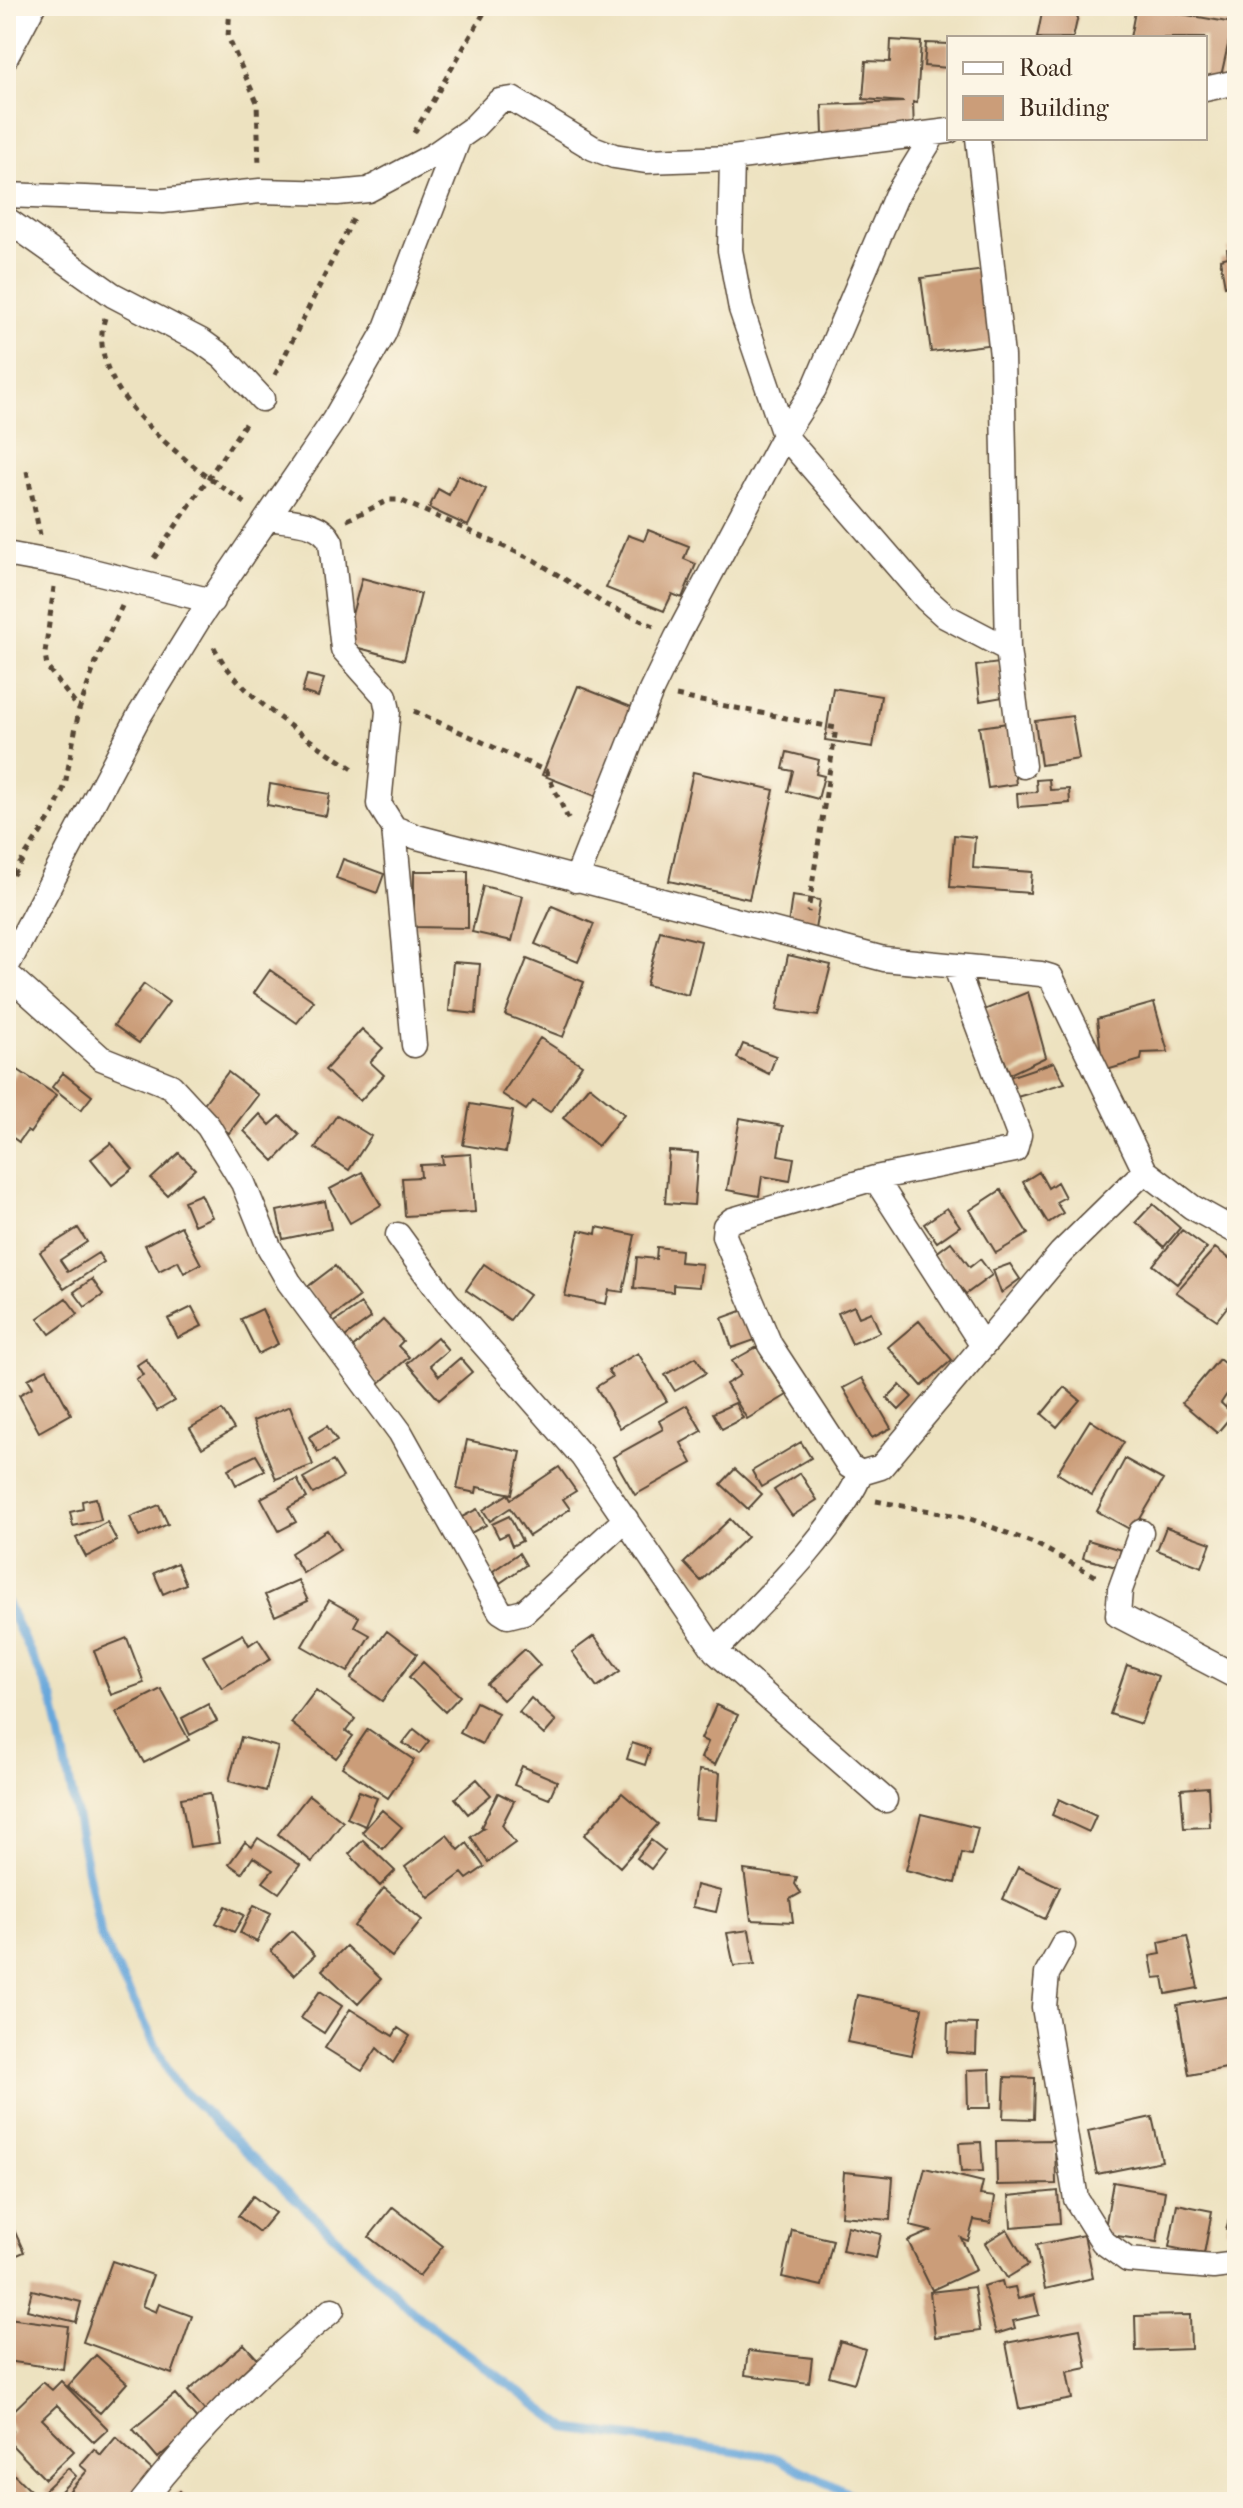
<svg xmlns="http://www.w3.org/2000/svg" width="1243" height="2508" viewBox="0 0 1243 2508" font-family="'IM FELL French Canon',serif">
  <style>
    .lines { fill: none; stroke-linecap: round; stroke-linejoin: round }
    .stream { stroke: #68a7db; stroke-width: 9 }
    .building { fill: #cb9d79 }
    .minor-casing { stroke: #564636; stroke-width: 27 }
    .path { stroke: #564636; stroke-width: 5; stroke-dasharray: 6 6; stroke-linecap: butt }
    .minor { stroke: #fff; stroke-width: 24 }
  </style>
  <rect width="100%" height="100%" fill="#fcf5e5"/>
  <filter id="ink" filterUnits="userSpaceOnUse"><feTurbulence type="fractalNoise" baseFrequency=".0125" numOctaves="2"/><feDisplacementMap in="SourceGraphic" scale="16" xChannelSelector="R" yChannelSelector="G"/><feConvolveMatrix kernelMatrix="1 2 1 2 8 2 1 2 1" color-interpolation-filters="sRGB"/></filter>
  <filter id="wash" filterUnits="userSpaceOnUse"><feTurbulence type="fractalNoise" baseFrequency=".006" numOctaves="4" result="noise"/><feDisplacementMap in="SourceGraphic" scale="32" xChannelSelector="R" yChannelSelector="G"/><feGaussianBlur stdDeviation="1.8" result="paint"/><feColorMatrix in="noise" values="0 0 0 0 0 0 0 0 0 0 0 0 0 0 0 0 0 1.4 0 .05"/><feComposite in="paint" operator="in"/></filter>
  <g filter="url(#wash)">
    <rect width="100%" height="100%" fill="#ede2c0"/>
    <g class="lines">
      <path class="stream" d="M6,1602L53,1700L101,1937L174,2082L420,2318L569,2429L774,2457L866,2502"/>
    </g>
    <g id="blocks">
      <path class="building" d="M1136,6L1233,23L1219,85L1205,81V38H1130Z
        M1043,8L1078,16L1073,38H1037Z
        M891,40L921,42L917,103L913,102L914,132L823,135L822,105L904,102L863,99L866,61L890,62Z
        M926,43L949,44V68L924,66Z
        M1237,247V284L1225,286L1220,259L1228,257L1227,249Z
        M985,270L995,344L931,352L921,278Z
        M458,475L486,489L468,526L429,508L438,489L449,495Z
        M648,530L689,546L684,559L696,564L682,598L672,594L664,611L606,588L628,535L644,541Z
        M362,578L421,594L404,660L344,644Z
        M999,663L1003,697L980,701L976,666Z
        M307,675L324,679L318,697L302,692Z
        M578,686L639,710L603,799L542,775Z
        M833,688L881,696L873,747L825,740Z
        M1072,716L1079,759L1041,765L1035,721Z
        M1008,723L1016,784L988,788L979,727Z
        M787,752L819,760L816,774L824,776L818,799L788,791L793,771L783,769Z
        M693,772L774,790L749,899L669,881Z
        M1049,779L1050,790L1069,789L1070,803L1018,807L1017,793L1037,792L1036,780Z
        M270,784L330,794L326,816L267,805Z
        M954,835L975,837L973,868L1032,872L1030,893L950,887Z
        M343,859L384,874L377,893L336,878Z
        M414,871H468V928L414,927Z
        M483,886L523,896L512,941L472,932Z
        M792,896L820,900L815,929L788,925Z
        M552,906L594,924L578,962L535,944Z
        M660,931L701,941L688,995L646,985Z
        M788,955L831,965L818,1016L777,1010Z
        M527,959L584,982L563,1037L505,1015Z
        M453,962L480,964L476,1014L449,1011Z
        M270,970L314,1001L297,1023L254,993Z
        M144,984L169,1002L139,1043L114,1025Z
        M1028,992L1046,1057L1010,1074L984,1010Z
        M1154,1003L1168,1052L1142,1053L1141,1060L1103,1071L1097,1019Z
        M362,1029L383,1048L370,1062L384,1075L360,1101L325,1070Z
        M540,1038L582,1065L550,1112L533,1101L526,1110L502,1094Z
        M743,1044L776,1056L769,1074L737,1058Z
        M1054,1062L1065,1083L1017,1097L1009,1077Z
        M18,1070L56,1095L30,1133L27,1131L19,1142L6,1133V1087Z
        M228,1072L258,1095L229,1133L199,1110Z
        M63,1073L92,1096L81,1110L52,1087Z
        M589,1086L624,1114L598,1146L563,1118Z
        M470,1104L513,1111L506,1152L463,1145Z
        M260,1114L270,1125L280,1116L299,1135L274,1161L244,1131Z
        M337,1115L371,1136L349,1170L315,1148Z
        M740,1118L783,1126L778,1155L794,1158L790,1181L762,1176L759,1196L727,1190Z
        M111,1143L133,1169L112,1185L91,1159Z
        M669,1151L698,1153L694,1205L665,1203Z
        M179,1153L195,1169L167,1195L151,1179Z
        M471,1154L475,1212L405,1216L402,1178L421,1177L420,1165L443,1164L442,1156Z
        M362,1172L381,1205L350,1223L330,1189Z
        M1039,1172L1048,1188L1057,1182L1065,1197L1056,1202L1063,1213L1048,1223L1023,1182Z
        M1001,1190L1028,1234L996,1253L970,1210Z
        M201,1194L212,1217L194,1225L184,1201Z
        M325,1201L331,1229L283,1239L277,1211Z
        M1153,1204L1180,1228L1164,1247L1136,1222Z
        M947,1208L960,1226L937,1242L924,1224Z
        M181,1226L201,1264L184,1273L178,1261L159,1271L145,1245Z
        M597,1227L635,1235L623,1292L609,1290L606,1304L565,1296L579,1230L596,1234Z
        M78,1228L87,1242L60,1260L68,1272L98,1253L104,1262L64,1289L40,1252Z
        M1182,1230L1207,1248L1177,1284L1153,1265Z
        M951,1242L970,1267L980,1259L992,1275L966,1294L935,1254Z
        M657,1247L681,1250L680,1262L702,1264L699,1287L673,1285V1292L634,1288L637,1257L656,1259Z
        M1215,1248L1237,1264V1294L1217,1320L1176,1292Z
        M484,1264L529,1295L510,1320L466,1290Z
        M1010,1264L1020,1279L1001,1293L993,1270Z
        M335,1266L359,1297L329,1319L306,1288Z
        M92,1279L103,1295L85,1307L74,1292Z
        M66,1298L78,1314L50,1334L38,1318Z
        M361,1304L371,1318L342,1339L332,1324Z
        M854,1306L859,1317L871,1312L880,1332L852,1344L838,1313Z
        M192,1307L202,1326L178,1338L168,1319Z
        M262,1309L278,1344L258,1354L241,1319Z
        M744,1310L755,1340L732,1348L722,1318Z
        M383,1320L403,1341L398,1346L409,1357L377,1385L347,1353Z
        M919,1321L952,1360L922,1386L888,1347Z
        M437,1337L448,1350L430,1365L439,1376L460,1358L472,1372L439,1400L407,1363Z
        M757,1347L787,1395L747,1419L726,1384L741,1375L732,1361Z
        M638,1353L667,1401L620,1428L596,1387L612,1377L608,1370Z
        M696,1357L706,1373L675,1391L665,1375Z
        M146,1359L174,1401L157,1411L136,1379L143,1375L137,1365Z
        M1219,1359L1237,1374V1379L1221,1403L1233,1414L1217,1433L1182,1403Z
        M47,1369L71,1414L39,1432L19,1395L33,1387L28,1379Z
        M862,1378L891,1428L872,1438L843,1388Z
        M900,1385L912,1397L899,1410L887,1398Z
        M1064,1387L1080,1400L1057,1427L1042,1414Z
        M1237,1387V1411L1227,1405Z
        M735,1403L743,1418L722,1429L713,1413Z
        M687,1405L702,1431L681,1443L692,1463L635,1495L613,1457L663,1429L659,1421Z
        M290,1406L313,1465L276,1479L253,1421Z
        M222,1410L234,1429L202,1448L190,1428Z
        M1090,1420L1124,1442L1092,1495L1057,1473Z
        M327,1426L337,1441L318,1452L309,1437Z
        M467,1440L521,1452L512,1494L477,1487L476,1493L457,1489Z
        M801,1442L811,1458L761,1487L752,1471Z
        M256,1455L265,1470L236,1485L228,1469Z
        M1125,1459L1163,1480L1133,1531L1097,1511Z
        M333,1461L343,1477L313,1494L303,1478Z
        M559,1467L576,1491L563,1499L570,1509L529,1536L510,1508L490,1521L483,1510L508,1494L511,1499Z
        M735,1469L762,1494L748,1509L721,1484Z
        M800,1473L817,1500L792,1516L774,1490Z
        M297,1479L307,1498L288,1508L296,1522L279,1531L261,1498Z
        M96,1498L101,1520L73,1526L70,1512L83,1509L82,1501Z
        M159,1505L168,1524L139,1537L130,1517Z
        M477,1509L486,1525L469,1534L460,1518Z
        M509,1516L522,1541L512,1546L507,1534L499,1538L492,1524Z
        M730,1519L747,1537L701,1581L684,1563Z
        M107,1522L117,1541L86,1557L76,1538Z
        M1166,1527L1211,1543L1202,1567L1157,1550Z
        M327,1530L340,1550L303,1573L291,1553Z
        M1088,1540L1121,1550L1116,1567L1083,1558Z
        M519,1553L526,1565L500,1583L493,1571Z
        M177,1563L186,1584L163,1594L154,1573Z
        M298,1580L308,1601L275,1616L265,1595Z
        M329,1600L359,1617L354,1626L370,1635L348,1672L302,1646Z
        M387,1631L417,1654L382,1701L351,1679Z
        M243,1634L249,1645L258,1639L271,1659L222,1688L203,1656Z
        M594,1636L620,1671L597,1687L572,1652Z
        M127,1638L144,1683L111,1695L94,1651Z
        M525,1649L540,1665L503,1700L487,1684Z
        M423,1662L460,1696L445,1712L409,1677Z
        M1127,1665L1158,1676L1141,1724L1110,1714Z
        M161,1689L189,1740L144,1763L116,1712Z
        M316,1690L355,1719L346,1731L353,1736L336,1758L291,1723Z
        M531,1698L556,1721L544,1735L519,1712Z
        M476,1702L498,1713L482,1744L460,1733Z
        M208,1704L217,1721L190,1735L182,1718Z
        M716,1705L738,1715L715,1765L701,1758L708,1742L701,1739Z
        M368,1729L414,1760L388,1798L342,1767Z
        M414,1729L429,1741L419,1754L403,1743Z
        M241,1737L278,1747L266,1791L229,1781Z
        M632,1743L650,1749L645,1765L627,1759Z
        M522,1766L557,1781L549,1799L514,1785Z
        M699,1770L720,1773L716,1820L695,1818Z
        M477,1779L491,1795L468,1814L455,1798Z
        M1208,1787L1210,1827L1184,1828L1181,1789Z
        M359,1791L377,1798L365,1826L347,1818Z
        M210,1793L219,1843L190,1847L181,1798Z
        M498,1793L514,1801L502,1825L515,1843L488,1862L471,1837L484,1828L481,1827Z
        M622,1793L658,1824L620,1867L584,1835Z
        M309,1795L343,1822L312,1862L278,1834Z
        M1059,1799L1096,1816L1089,1832L1052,1815Z
        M382,1810L402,1827L383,1849L362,1832Z
        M921,1814L978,1828L971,1855L962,1853L955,1883L906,1870Z
        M447,1835L459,1850L467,1843L484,1867L467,1879L462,1873L429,1898L405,1867Z
        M258,1838L300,1865L279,1893L263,1882L273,1870L253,1857L242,1873L229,1864L245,1842L252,1847Z
        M363,1840L395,1871L380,1886L349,1854Z
        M651,1840L665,1851L651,1869L637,1858Z
        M1018,1867L1060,1887L1045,1919L1003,1899Z
        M744,1870L797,1877L795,1884L801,1893L790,1899L793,1922L751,1920Z
        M696,1885L721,1891L716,1912L692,1907Z
        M384,1888L422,1920L392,1957L354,1926Z
        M254,1905L271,1913L257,1942L240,1933Z
        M226,1906L244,1915L234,1932L216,1923Z
        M749,1930L755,1964L734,1966L727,1933Z
        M292,1931L315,1955L294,1975L271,1951Z
        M1187,1936L1198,1988L1166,1994L1163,1977L1154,1978L1150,1956L1161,1954L1159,1942Z
        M346,1946L381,1979L358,2004L322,1970Z
        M320,1991L342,2006L324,2033L301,2018Z
        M857,1995L922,2008L912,2055L847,2042Z
        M1232,1996L1237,2025V2066L1189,2075L1177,2005Z
        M350,2009L393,2036L398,2028L410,2036L393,2063L377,2048L362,2071L325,2048Z
        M948,2023L977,2024L976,2054L947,2052Z
        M990,2069L991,2108H968L967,2070Z
        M1005,2077L1035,2078L1034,2119L1003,2118Z
        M1152,2117L1162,2161L1097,2174L1088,2131Z
        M1055,2140L1056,2184L997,2185L996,2141Z
        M981,2142L983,2171L961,2172L959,2143Z
        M925,2168L983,2182L980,2195L995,2197L991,2223L974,2220L968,2241L961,2238L976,2270L932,2290L908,2241L931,2231L910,2226Z
        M844,2172L893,2177L890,2220L841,2216Z
        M1113,2182L1165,2191L1157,2242L1104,2234Z
        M1058,2191L1060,2223L1011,2227L1009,2196Z
        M253,2196L275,2213L259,2232L238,2216Z
        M1236,2197H1237V2232L1226,2229Z
        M1177,2204L1212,2211L1204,2254L1169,2247Z
        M393,2207L443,2246L419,2276L369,2237Z
        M9,2219L24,2252L6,2260V2220Z
        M847,2226L881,2234L876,2258L842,2251Z
        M1007,2229L1028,2265L1007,2278L985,2243Z
        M792,2230L833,2240L822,2286L782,2277Z
        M1084,2235L1093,2278L1045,2289L1036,2245Z
        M112,2261L153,2275L142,2306L156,2312L159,2304L192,2316L172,2374L83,2342Z
        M1002,2281L1004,2289L1015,2287L1018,2299L1034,2295L1039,2315L1013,2321L1015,2328L996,2334L983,2286Z
        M974,2287L980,2331L935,2337L930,2292Z
        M32,2290L81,2302L76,2322L27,2310Z
        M1190,2315L1191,2349L1136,2351L1135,2316Z
        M8,2318L68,2326L63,2369L6,2361Z
        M1080,2329L1087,2368L1067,2372L1072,2399L1019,2409L1006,2343Z
        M840,2341L865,2349L854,2383L829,2376Z
        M244,2344L269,2372L212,2419L188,2391Z
        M748,2351L812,2358L809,2383L745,2375Z
        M96,2355L127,2383L100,2413L68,2386Z
        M61,2381L108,2429L94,2442L57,2405L42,2419L74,2451L45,2479L6,2439L13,2431L6,2418L43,2382L52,2390Z
        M175,2394L199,2422L158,2458L133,2429Z
        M116,2437L153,2471L138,2502H83L70,2490L87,2471L80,2465L94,2449L101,2455Z
        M6,2467L31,2491L21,2502H6Z
        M68,2468L76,2476L53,2499L45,2490Z
        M180,2491L190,2502H168Z"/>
    </g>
  </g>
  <g filter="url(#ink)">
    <use href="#blocks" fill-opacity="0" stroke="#564636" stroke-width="2"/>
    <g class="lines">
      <g class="minor-casing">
        <path id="minor" d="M6,57L33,6
          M1205,89L1237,82
          M978,138L1002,356L1008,649L1023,766
          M732,158L730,250L741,309L784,435L926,599L945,616L1008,649
          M6,195L163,201L260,191L337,193L368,190L434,155L474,127L499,101L512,99L593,148L614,156L646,161L732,158L949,131
          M6,219L113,295L201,341L223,357L262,399
          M268,518C291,522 320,520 331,542L343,649L385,696L388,711L379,804L394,828L417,837L884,959L1041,974L1051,977L1145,1171L1192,1207L1237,1232
          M6,554L72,566L212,601
          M394,828L414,1045
          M576,880L651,691L677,637L784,435L814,389L896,196L934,134
          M6,968L139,716L200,617L334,420L384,333L458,140
          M956,968L1019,1135L1015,1150L875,1178L732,1220L725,1226L724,1236L770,1345L849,1466L861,1473L881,1467L1061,1253L1145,1171
          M6,973L101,1058L171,1086L208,1126L243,1183L269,1247L289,1282L400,1432L500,1611L508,1616L524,1612L626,1519
          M875,1178L983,1346
          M398,1235L446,1301L582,1456L715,1651L885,1800
          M1141,1532L1120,1590L1118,1615L1237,1677
          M715,1651C762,1602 834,1534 861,1473
          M1063,1945L1047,1974L1044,2007L1076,2199L1103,2242L1128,2260L1213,2267L1237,2264
          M142,2502C202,2425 257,2373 332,2310"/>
      </g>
      <path class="path" d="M230,6L228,37L257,102L259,166
        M414,133L488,6
        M105,318C81,392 196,469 248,505
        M275,375L353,219
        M27,471L40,535
        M347,520L389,500H400L534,560L606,605L654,626
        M154,558L247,421
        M54,587L45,653L47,667L79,709
        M214,647C239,697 310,740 356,771
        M676,696L836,728L808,912
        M414,711L546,771L570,823
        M6,885L53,814L65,785L79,710L97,659L122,606
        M876,1501L968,1518L1036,1544L1099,1578"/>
      <use href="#minor" class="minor"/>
    </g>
  </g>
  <rect width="1243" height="2508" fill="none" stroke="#fcf5e5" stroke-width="32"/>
  <rect x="947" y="36" width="260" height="104" fill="#fcf5e5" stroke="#afa495" stroke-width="2"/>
  <rect x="963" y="62" width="40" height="12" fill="#ffffff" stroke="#afa495" stroke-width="2"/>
  <text x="1019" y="76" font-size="24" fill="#3b2a1e">Road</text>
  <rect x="963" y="96" width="40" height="24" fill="#cb9d79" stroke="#afa495" stroke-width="2"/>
  <text x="1019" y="116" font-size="24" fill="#3b2a1e">Building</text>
</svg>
